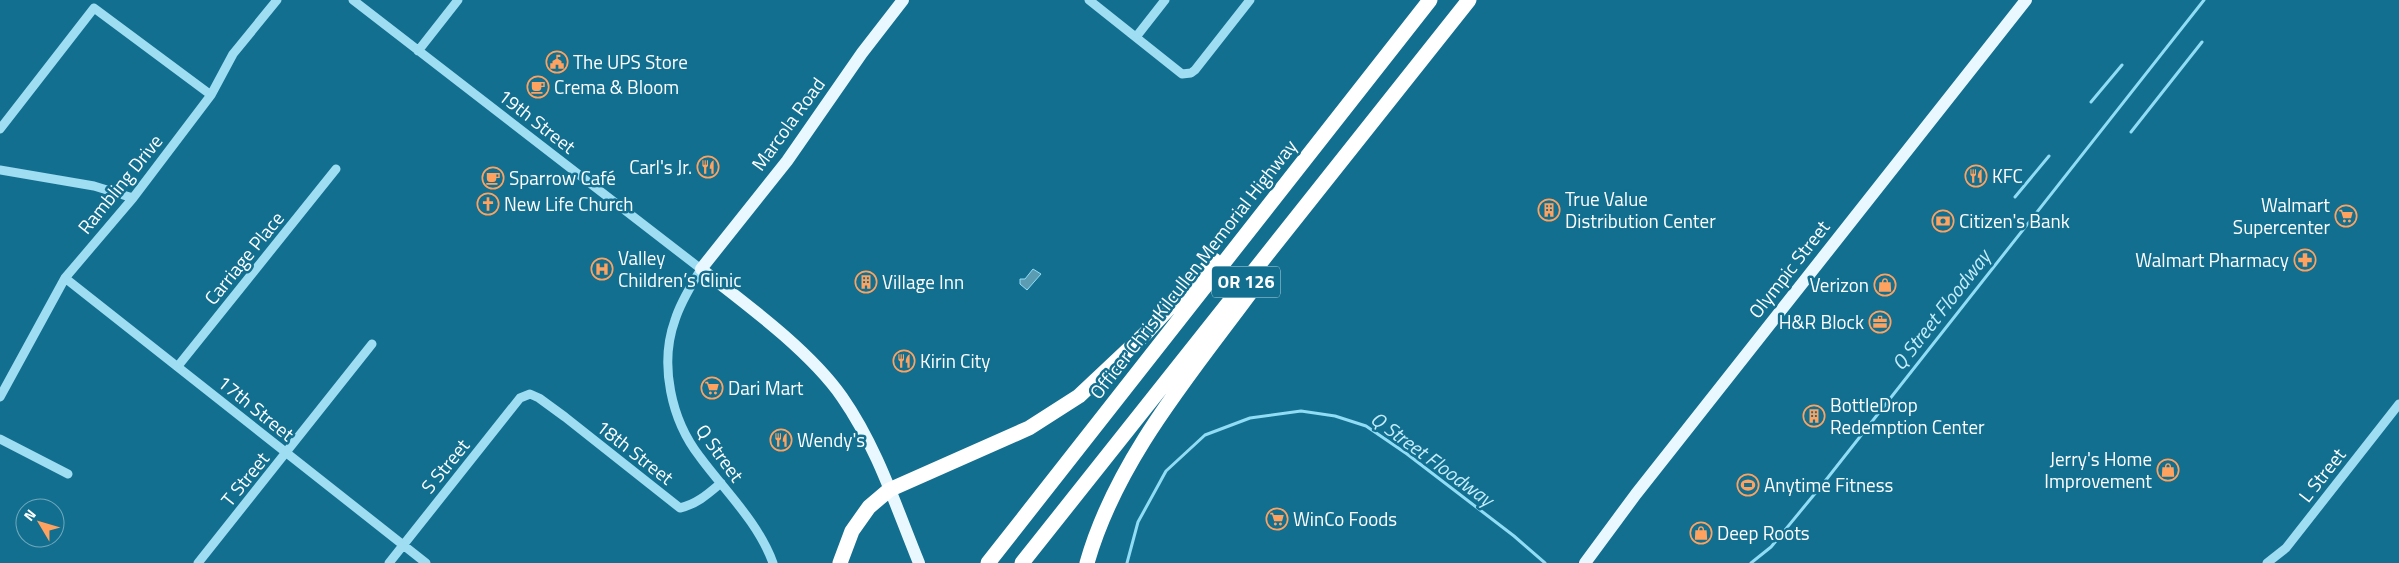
<svg xmlns="http://www.w3.org/2000/svg" width="2399" height="563" viewBox="0 0 2399 563" font-family="'Titillium Web',sans-serif">
  <style>
    .water { fill: #5b9cb3; stroke: #90ddf5 }
    .lines { fill: none; stroke-linecap: round; stroke-linejoin: round }
    .stream { stroke: #90ddf5; stroke-width: 3 }
    .minor { stroke: #9eddf2; stroke-width: 9 }
    .major { stroke: #e9f8ff; stroke-width: 12 }
    .highway { stroke: #fff; stroke-width: 15 }
    .labels { text-anchor: middle; stroke-width: 5; stroke-linejoin: round; paint-order: stroke }
    .shield { fill: #126f90; stroke: #b8d4de; stroke-width: 1 }
    .shield-label { font-size: 18px; font-weight: bold; fill: #fff }
    .poi-label { font-size: 19px; fill: #fff; stroke: #126f90; text-anchor: start }
    .street-label { font-size: 19px; fill: #fff; stroke: #126f90 }
    .water-label { font-size: 20px; font-style: italic; fill: #c4edfb; stroke: #126f90 }
  </style>
  <rect width="100%" height="100%" fill="#126f90"/>
  <path class="water" d="M1033,269L1041,274L1027,290L1020,284V279H1025Z"/>
  <g class="lines">
    <path class="stream" d="M2091,102L2122,65
      M2131,132L2202,42
      M2015,197L2049,156
      M1127,563L1138,522L1166,471L1205,435L1250,418L1301,411L1335,416L1366,426L1407,454L1514,536L1545,563
      M1751,563L1771,547L1822,485L2204,0"/>
    <path class="minor" d="M353,0L701,269C691,286 681,301 675,320C659,364 671,420 700,457C725,491 758,522 773,563
      M1089,0L1182,74L1191,73L1195,70L1250,0
      M1136,37L1165,0
      M418,51L458,0
      M0,129L94,8L211,95
      M0,170L94,186L133,198
      M65,278L426,563
      M178,366L336,169
      M0,397L65,278L133,198L211,95L233,54L277,0
      M0,439L68,474
      M198,563L372,344
      M389,563L520,398L530,394L539,398L565,417L680,508C697,504 708,494 721,483
      M2267,563L2286,548L2399,404"/>
    <path class="major" d="M903,0L862,53L787,161L701,269C746,304 810,351 842,397C877,447 896,507 919,563
      M1585,563L1636,494L2026,0"/>
    <path class="highway" d="M840,563L852,531L869,507L889,490L1029,428L1079,396L1146,333L1214,260
      M988,563L1430,0
      M1022,563L1469,0
      M1087,563C1118,454 1199,364 1264,274"/>
  </g>
  <defs>
    <g id="civic-ring" transform="scale(1.125)"><circle r="9.5" fill="#126f90" stroke="#ffa25f" stroke-width="1.5"/><path d="M-.6-6.5H3V-4.5H.6V-3L4-1V1h2V6H-6V1h2V-1L-.6-3ZM-1.2 2.5V6h2.4V2.5Z" fill="#ffa25f"/></g>
    <g id="cafe-ring" transform="scale(1.125)"><circle r="9.5" fill="#126f90" stroke="#ffa25f" stroke-width="1.5"/><path d="M-5.5-4.5H6V0H3Q3 3.5 0 3.5H-2.5Q-5.5 3.5-5.5 0ZM3-3.2v2h1.7v-2ZM-6 4.5H4V6H-6Z" fill="#ffa25f"/></g>
    <g id="restaurant-ring" transform="scale(1.125)"><circle r="9.5" fill="#126f90" stroke="#ffa25f" stroke-width="1.5"/><path d="M-5-6h1v4h1v-4h1v4h1v-4h1v5L-1.5 .5V6h-2V.5L-5-1ZM5-6V6H3V1.5H1.5Q1.5-4 5-6Z" fill="#ffa25f"/></g>
    <g id="church-ring" transform="scale(1.125)"><circle r="9.5" fill="#126f90" stroke="#ffa25f" stroke-width="1.5"/><path d="M-1.2-6h2.4v3.5h3.3v2.4h-3.3V6h-2.4V-.1h-3.3v-2.4h3.3Z" fill="#ffa25f"/></g>
    <g id="building-ring" transform="scale(1.125)"><circle r="9.5" fill="#126f90" stroke="#ffa25f" stroke-width="1.5"/><path d="M-4-6H4V6H1V3H-1V6H-4ZM-2.5-4.3h1.7v1.8h-1.7ZM.8-4.3h1.7v1.8H.8ZM-2.5-1h1.7V.8h-1.7ZM.8-1h1.7V.8H.8Z" fill="#ffa25f"/></g>
    <g id="supermarket-ring" transform="scale(1.125)"><circle r="9.5" fill="#126f90" stroke="#ffa25f" stroke-width="1.5"/><path d="M-6-5.5h2.5l.6 2H6L4.5 2H-2.5L-4.4-4H-6ZM-1.5 3.2a1.3 1.3 0 1 0 .1 0ZM3 3.2a1.3 1.3 0 1 0 .1 0Z" fill="#ffa25f"/></g>
    <g id="bank-ring" transform="scale(1.125)"><circle r="9.5" fill="#126f90" stroke="#ffa25f" stroke-width="1.5"/><path d="M-6-4H6V4H-6ZM0-2.3a2.3 2.3 0 1 0 0 4.6a2.3 2.3 0 1 0 0-4.6Z" fill="#ffa25f"/></g>
    <g id="pharmacy-ring" transform="scale(1.125)"><circle r="9.5" fill="#126f90" stroke="#ffa25f" stroke-width="1.5"/><path d="M-2-6h4v4h4v4h-4v4h-4v-4h-4v-4h4Z" fill="#ffa25f"/></g>
    <g id="hospital-ring" transform="scale(1.125)"><circle r="9.5" fill="#126f90" stroke="#ffa25f" stroke-width="1.5"/><path d="M-5-5h3v3.5h4V-5h3V5h-3V1.5h-4V5h-3Z" fill="#ffa25f"/></g>
    <g id="shop-ring" transform="scale(1.125)"><circle r="9.5" fill="#126f90" stroke="#ffa25f" stroke-width="1.5"/><path d="M-5-2.5h2.3a2.7 3.5 0 0 1 5.4 0H5L5.5 6h-11ZM-1.5-2.5h3a1.5 2.3 0 0 0-3 0Z" fill="#ffa25f"/></g>
    <g id="office-ring" transform="scale(1.125)"><circle r="9.5" fill="#126f90" stroke="#ffa25f" stroke-width="1.5"/><path d="M-6-3h4V-5.5h4V-3h4V5H-6ZM-1-4.5V-3h2v-1.5ZM-6 0V1H6V0Z" fill="#ffa25f"/></g>
    <g id="stadium-ring" transform="scale(1.125)"><circle r="9.5" fill="#126f90" stroke="#ffa25f" stroke-width="1.5"/><path d="M0-5a6.5 5 0 1 0 0 10a6.5 5 0 1 0 0-10ZM-3.5-1.8h7v3.6h-7Z" fill="#ffa25f"/></g>
  </defs>
  <g fill-rule="evenodd">
    <use href="#civic-ring" x="557" y="62"/>
    <use href="#cafe-ring" x="538" y="87"/>
    <use href="#restaurant-ring" x="708" y="167"/>
    <use href="#restaurant-ring" x="1976" y="176"/>
    <use href="#cafe-ring" x="493" y="178"/>
    <use href="#church-ring" x="488" y="204"/>
    <use href="#building-ring" x="1549" y="210"/>
    <use href="#supermarket-ring" x="2346" y="216"/>
    <use href="#bank-ring" x="1943" y="221"/>
    <use href="#pharmacy-ring" x="2305" y="260"/>
    <use href="#hospital-ring" x="602" y="269"/>
    <use href="#building-ring" x="866" y="282"/>
    <use href="#shop-ring" x="1885" y="285"/>
    <use href="#office-ring" x="1880" y="322"/>
    <use href="#restaurant-ring" x="904" y="361"/>
    <use href="#supermarket-ring" x="712" y="388"/>
    <use href="#building-ring" x="1814" y="416"/>
    <use href="#restaurant-ring" x="781" y="440"/>
    <use href="#shop-ring" x="2168" y="470"/>
    <use href="#stadium-ring" x="1748" y="485"/>
    <use href="#supermarket-ring" x="1277" y="519"/>
    <use href="#shop-ring" x="1701" y="533"/>
  </g>
  <g class="labels">
    <rect class="shield" x="1212" y="266.5" width="68" height="31" rx="4"/>
    <g class="shield-label">
      <text x="1246" y="288">OR 126</text>
    </g>
    <g class="poi-label">
      <text x="573" y="69">The UPS Store</text>
      <text x="554" y="94">Crema &amp; Bloom</text>
      <text x="692" y="174" text-anchor="end">Carl's Jr.</text>
      <text x="1992" y="183">KFC</text>
      <text x="509" y="185">Sparrow Café</text>
      <text x="1565" y="206">True Value<tspan x="1565" dy="22">Distribution Center</tspan></text>
      <text x="504" y="211">New Life Church</text>
      <text x="2330" y="212" text-anchor="end">Walmart<tspan x="2330" dy="22">Supercenter</tspan></text>
      <text x="1959" y="228">Citizen's Bank</text>
      <text x="618" y="265">Valley<tspan x="618" dy="22">Children’s Clinic</tspan></text>
      <text x="2289" y="267" text-anchor="end">Walmart Pharmacy</text>
      <text x="882" y="289">Village Inn</text>
      <text x="1869" y="292" text-anchor="end">Verizon</text>
      <text x="1864" y="329" text-anchor="end">H&amp;R Block</text>
      <text x="920" y="368">Kirin City</text>
      <text x="728" y="395">Dari Mart</text>
      <text x="1830" y="412">BottleDrop<tspan x="1830" dy="22">Redemption Center</tspan></text>
      <text x="797" y="447">Wendy's</text>
      <text x="2152" y="466" text-anchor="end">Jerry's Home<tspan x="2152" dy="22">Improvement</tspan></text>
      <text x="1764" y="492">Anytime Fitness</text>
      <text x="1293" y="526">WinCo Foods</text>
      <text x="1717" y="540">Deep Roots</text>
    </g>
    <g class="street-label">
      <text transform="translate(537 121) rotate(38)" y="7">19th Street</text>
      <text transform="translate(788 124) rotate(-54)" y="7">Marcola Road</text>
      <text transform="translate(120 184) rotate(-51)" y="7">Rambling Drive</text>
      <text transform="translate(244 258) rotate(-51)" y="7">Carriage Place</text>
      <text transform="translate(1193 269) rotate(-52)" y="7">Officer Chris Kilcullen Memorial Highway</text>
      <text transform="translate(1789 269) rotate(-52)" y="7">Olympic Street</text>
      <text transform="translate(256 408) rotate(39)" y="7">17th Street</text>
      <text transform="translate(635 452) rotate(38)" y="7">18th Street</text>
      <text transform="translate(720 453) rotate(54)" y="7">Q Street</text>
      <text transform="translate(445 466) rotate(-51)" y="7">S Street</text>
      <text transform="translate(2322 475) rotate(-52)" y="7">L Street</text>
      <text transform="translate(245 479) rotate(-51)" y="7">T Street</text>
    </g>
    <g class="water-label">
      <text transform="translate(1941 310) rotate(-52)" y="7">Q Street Floodway</text>
      <text transform="translate(1432 459) rotate(36)" y="7">Q Street Floodway</text>
    </g>
  </g>
  <g transform="translate(40 523) rotate(308)"><circle r="24" fill="#126f90" stroke="#71a9bc"/>
  <path d="M0-4L9 19L0 12L-9 19Z" fill="#ffa25f"/>
  <text y="-8" font-size="14" font-weight="bold" text-anchor="middle" fill="#ffffff">N</text>
  </g>
</svg>
